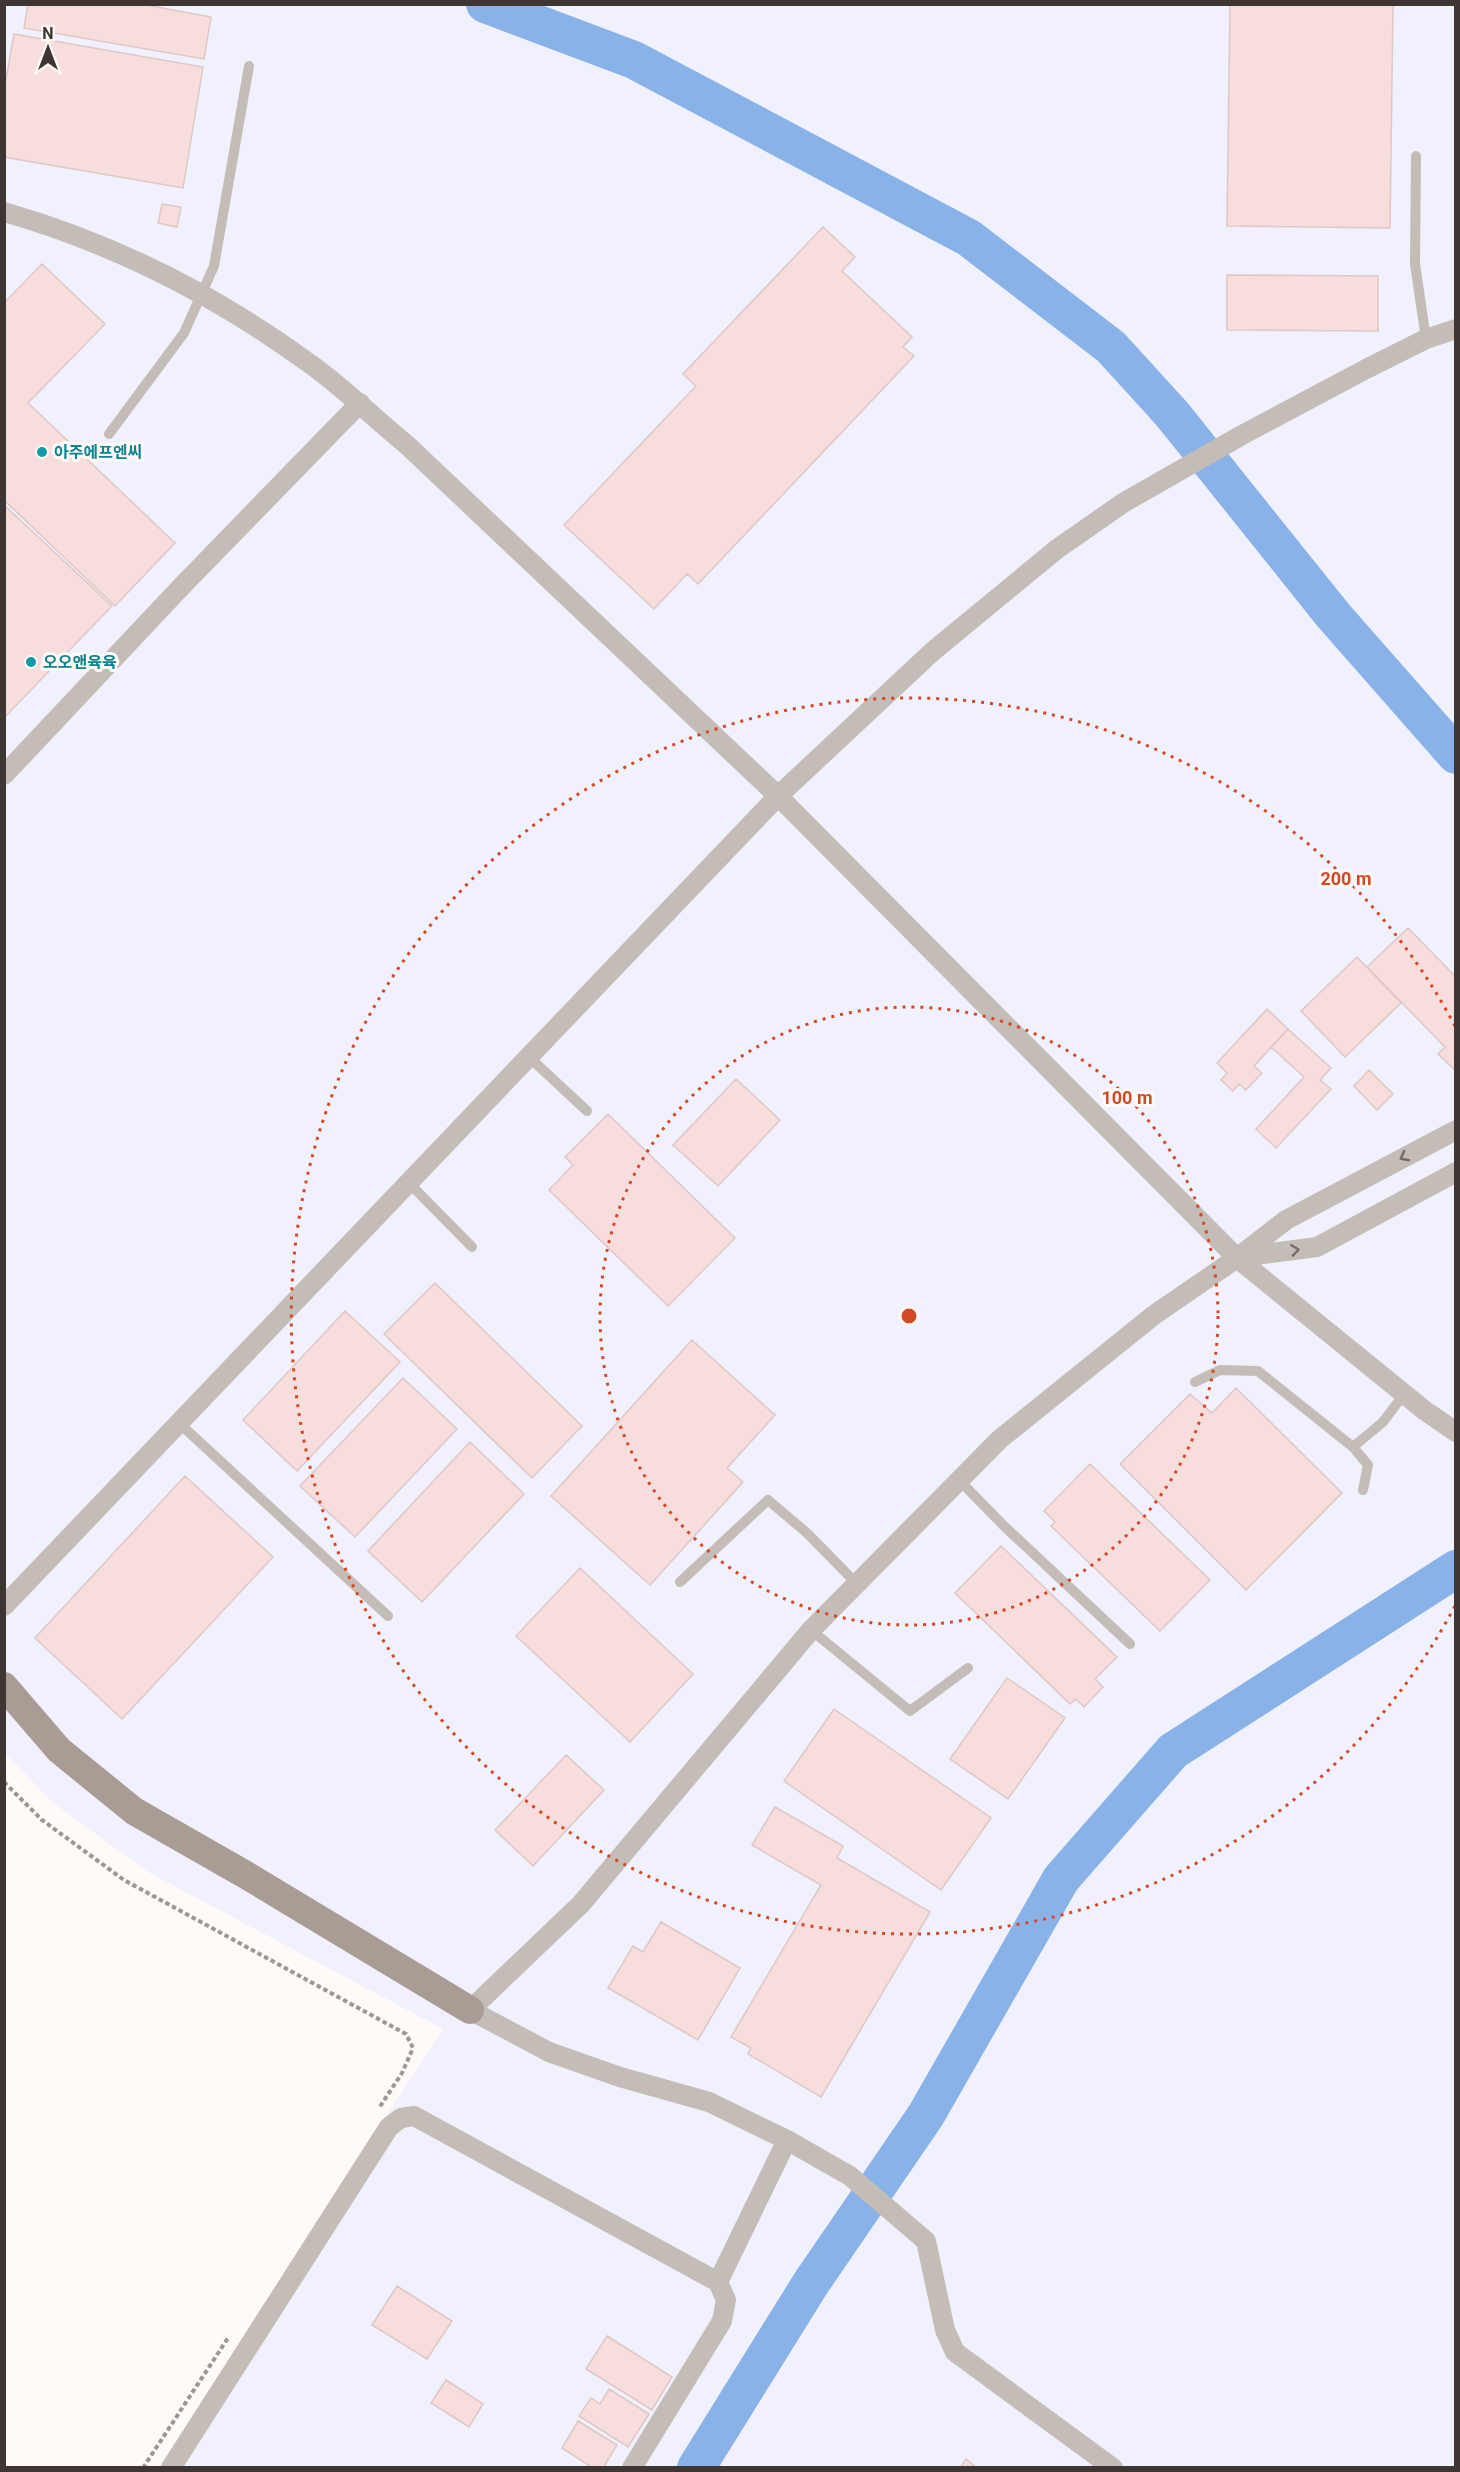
<svg xmlns="http://www.w3.org/2000/svg" width="1460" height="2472" viewBox="0 0 1460 2472" font-family="Roboto,'Noto Sans KR',sans-serif">
  <style>
    .industrial { fill: #f1f0fd }
    .lines { fill: none; stroke-linecap: round; stroke-linejoin: round }
    .river { stroke: #89b3e8; stroke-width: 38 }
    .building { fill: #f7dedd; stroke: #dec7c6; stroke-width: 1.5 }
    .path { stroke: #9d9693; stroke-width: 4; stroke-dasharray: 4.5 3; stroke-linecap: butt }
    .lane { stroke: #c4bcb7; stroke-width: 10 }
    .street { stroke: #c4bcb7; stroke-width: 20 }
    .secondary { stroke: #a99c95; stroke-width: 28 }
    .oneway { stroke: #746c67 }
    .ring { fill: none; stroke: #d34926; stroke-width: 3; stroke-dasharray: 3 6 }
    .culture-dot { fill: #0f9aa8; stroke: #fffaf8; stroke-width: 2 }
    .labels { text-anchor: middle; stroke-width: 6; stroke-linejoin: round; paint-order: stroke }
    .culture-label { font-size: 16px; font-weight: bold; fill: #0d838f; stroke: #fffaf8; text-anchor: start }
    .centre { fill: #d34926; stroke: #fffaf8; stroke-width: 3 }
    .ring-label { font-size: 18px; text-anchor: middle; font-weight: bold; fill: #d34926; stroke: #fffaf8; stroke-width: 6; stroke-linejoin: round; paint-order: stroke }
  </style>
  <rect width="100%" height="100%" fill="#fffaf8"/>
  <path class="industrial" d="M4,5H1455V2467H159L443,2029L148,1872L52,1802L5,1753Z"/>
  <g class="lines">
    <path class="river" d="M485,4L634,60L969,238L1111,347L1172,414L1333,615L1456,755
      M696,2468L811,2283L926,2115L1061,1879L1173,1751L1456,1569"/>
  </g>
  <path class="building" d="M28,4H141L211,17L204,59L24,28Z
    M1230,4H1393L1390,228L1227,226Z
    M14,34L203,67L183,188L4,157V91Z
    M162,204L181,207L177,227L158,223Z
    M823,227L855,257L842,271L912,337L903,347L914,356L698,584L687,574L654,609L564,525L696,386L683,374Z
    M42,264L105,324L28,403L175,543L115,606L4,500V303Z
    M1227,275L1378,276V331L1227,330Z
    M4,505L112,606L4,718Z
    M1408,928L1456,977V1071L1438,1054L1445,1047L1367,967Z
    M1357,957L1401,1003L1345,1057L1301,1011Z
    M1267,1009L1288,1029L1254,1066L1262,1073L1246,1090L1239,1084L1233,1091L1221,1080L1227,1073L1217,1063Z
    M1288,1029L1331,1068L1320,1080L1331,1089L1276,1148L1256,1129L1304,1077L1271,1047Z
    M1369,1070L1393,1094L1377,1110L1354,1086Z
    M736,1079L780,1120L718,1186L673,1145Z
    M608,1114L735,1238L668,1306L549,1190L573,1165L565,1157Z
    M435,1283L582,1426L532,1478L384,1334Z
    M345,1311L400,1362L297,1471L243,1420Z
    M692,1340L775,1415L727,1468L743,1482L650,1585L551,1496Z
    M403,1378L457,1429L355,1537L300,1486Z
    M1236,1388L1342,1493L1246,1590L1120,1464L1190,1394L1212,1413Z
    M470,1442L524,1494L422,1602L368,1551Z
    M1090,1464L1210,1580L1160,1631L1051,1526L1055,1522L1044,1511Z
    M185,1476L273,1557L122,1719L35,1638Z
    M1001,1546L1117,1657L1095,1679L1103,1687L1084,1707L1076,1699L1070,1704L955,1593Z
    M580,1568L693,1674L630,1742L516,1636Z
    M1007,1678L1065,1718L1008,1799L950,1759Z
    M834,1709L991,1818L941,1890L784,1781Z
    M566,1755L604,1790L533,1866L495,1830Z
    M775,1807L843,1846L837,1858L930,1912L821,2097L748,2054L751,2048L731,2037L821,1885L752,1845Z
    M661,1922L740,1968L698,2040L608,1988L633,1946L643,1952Z
    M397,2286L452,2321L427,2359L372,2325Z
    M607,2336L672,2377L652,2410L586,2369Z
    M446,2380L483,2404L469,2427L431,2403Z
    M609,2389L649,2414L628,2447L579,2416L591,2398L600,2404Z
    M578,2421L617,2445L603,2468H593L562,2448Z
    M966,2459L977,2468H960Z"/>
  <g class="lines">
    <path class="path" d="M4,1782L42,1820L124,1880L406,2034L413,2048L402,2073L379,2108
      M143,2468L228,2338"/>
    <path class="lane" d="M1416,156L1415,264L1426,339
      M109,434L184,333L214,266L249,66
      M529,1057L587,1111
      M409,1183L472,1247
      M1195,1382L1220,1370L1258,1371L1353,1447L1368,1465L1363,1490
      M179,1423L388,1616
      M1353,1447L1383,1422L1404,1394
      M959,1480L1003,1525L1130,1644
      M680,1582L768,1500L807,1533L857,1584
      M811,1630L910,1711L968,1668"/>
    <path class="street" d="M4,212C116,244 219,297 313,366C346,390 375,419 407,445L778,796L1237,1258L1424,1410L1456,1432
      M4,775L181,587L360,403
      M1240,1257L1317,1247L1456,1172
      M4,1606L778,796L932,652L1057,549L1123,503L1242,435L1366,369L1426,339L1456,329
      M718,2282L787,2140
      M171,2468L389,2127L401,2118L414,2116L718,2282L726,2300L722,2321L632,2468
      M1113,2468L955,2352L945,2330L926,2241L850,2176L787,2140L709,2102L620,2077L549,2052L470,2010L581,1904L811,1630L1000,1439L1154,1315L1237,1258L1286,1220L1456,1130"/>
    <path class="secondary" d="M4,1686L59,1750L134,1811L246,1875L470,2010"/>
  </g>
  <defs><path id="oneway-chevron" d="M-2-3.5L2.5 0L-2 3.5" fill="none" stroke-width="1.6" stroke-linecap="round" stroke-linejoin="round" transform="scale(1.5)"/></defs>
  <g class="oneway">
    <use href="#oneway-chevron" transform="translate(1404 1157) rotate(152)"/>
    <use href="#oneway-chevron" transform="translate(1295 1250) rotate(-8)"/>
  </g>
  <g class="ring">
    <circle cx="909" cy="1316" r="309"/>
    <path d="M1455 1606A618 618 0 1 1 1455 1026"/>
  </g>
  <g class="culture-dot">
    <circle cx="42" cy="452" r="6"/>
    <circle cx="31" cy="662" r="6"/>
  </g>
  <g class="labels">
    <g class="culture-label">
      <text x="54" y="458">아주에프엔씨</text>
      <text x="43" y="668">오오앤육육</text>
    </g>
  </g>
  <circle cx="909" cy="1316" r="9" class="centre"/>
  <g class="ring-label">
    <text x="1346" y="885">200 m</text>
    <text x="1127" y="1104">100 m</text>
  </g>
  <rect width="1460" height="2472" fill="none" stroke="#3e3632" stroke-width="12"/>
  <g transform="translate(48 48)" stroke="#fffaf8" stroke-width="4.5" paint-order="stroke">
  <path d="M0-4.5L10 22L0 15L-10 22Z" fill="#3e3632"/>
  <text y="-9" font-size="16" font-weight="bold" text-anchor="middle" fill="#3e3632">N</text>
  </g>
</svg>
